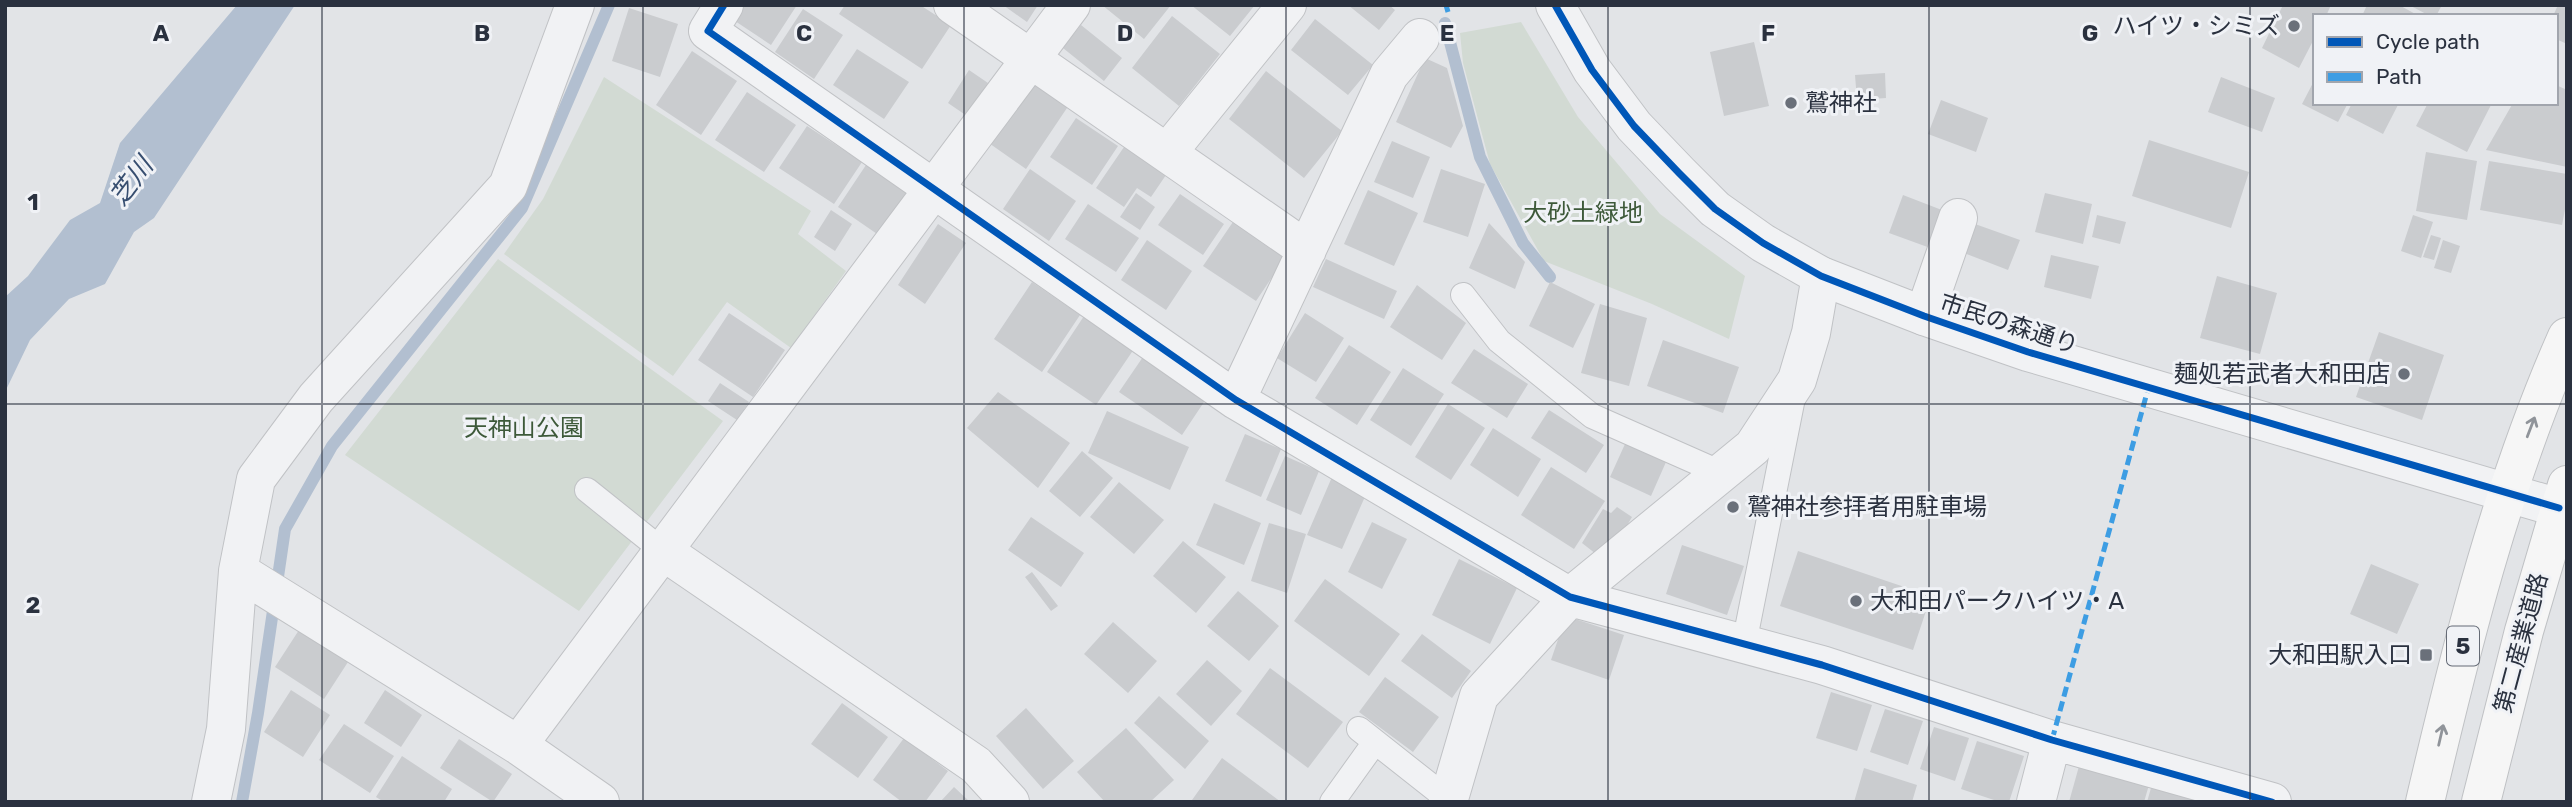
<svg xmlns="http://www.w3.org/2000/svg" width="2572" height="807" viewBox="0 0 2572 807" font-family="Rubik,'Noto Sans JP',sans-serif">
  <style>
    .green { fill: #d2dad3 }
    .water { fill: #b2bfd0 }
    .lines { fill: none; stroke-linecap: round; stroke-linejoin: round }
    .stream { stroke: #b2bfd0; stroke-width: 12 }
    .building { fill: #cacccf }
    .service-casing { stroke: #c0c2c5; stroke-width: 26 }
    .minor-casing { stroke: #c0c2c5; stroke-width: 40 }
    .tertiary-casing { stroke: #c0c2c5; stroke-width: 40 }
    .primary-casing { stroke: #bfc1c4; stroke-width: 40 }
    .service { stroke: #f1f2f4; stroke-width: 24 }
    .minor { stroke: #f1f2f4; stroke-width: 38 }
    .tertiary { stroke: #f1f2f4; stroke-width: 38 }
    .primary { stroke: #f6f6f6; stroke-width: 38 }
    .quiet { stroke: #3d9de3; stroke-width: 5; stroke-dasharray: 10 5; stroke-linecap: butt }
    .cycleway-casing { stroke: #f0f2f6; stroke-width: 11 }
    .cycleway { stroke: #0057b8; stroke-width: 7 }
    .oneway { stroke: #90949a }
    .grid { fill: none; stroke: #2a313f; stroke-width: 2; stroke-opacity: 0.55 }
    .poi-dot { fill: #6a707a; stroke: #f0f2f6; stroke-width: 2.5 }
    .labels { text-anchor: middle; stroke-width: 6; stroke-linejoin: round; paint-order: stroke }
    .shield { fill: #f0f2f6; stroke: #656b76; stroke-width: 2 }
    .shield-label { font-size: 23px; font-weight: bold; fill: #2a313f }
    .poi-label { font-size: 24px; fill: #2a313f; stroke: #f0f2f6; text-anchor: end }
    .park-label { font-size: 24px; fill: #3d5939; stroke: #f0f2f6 }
    .street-label { font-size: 24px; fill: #2a313f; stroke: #f0f2f6 }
    .water-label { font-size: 26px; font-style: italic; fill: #374e70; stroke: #f0f2f6 }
    .grid-label { font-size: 23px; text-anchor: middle; font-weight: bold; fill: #2a313f; stroke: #f0f2f6; stroke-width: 6; stroke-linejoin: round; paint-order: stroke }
  </style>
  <rect width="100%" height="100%" fill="#e2e4e7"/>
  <path class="green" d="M1521,22L1578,117L1660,214L1745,276L1729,339L1652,304L1544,261L1490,164L1463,63L1460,33Z
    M604,77L811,211L798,234L846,271L791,348L727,302L673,376L504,254L543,199Z
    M498,259L723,421L579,611L345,455Z"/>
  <path class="water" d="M237,5H295L154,218L134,232L105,284L69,299L30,340L5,392V297L28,276L70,220L100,203L120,143Z"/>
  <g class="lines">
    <path class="stream" d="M1445,23L1480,157L1523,243L1550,277
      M242,802L258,713L285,529L332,446L522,208L609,5"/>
  </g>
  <path class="building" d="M742,5H797L771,45L732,19Z
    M845,5H920L951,25L922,69L839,14Z
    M1003,5H1038L1027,22Z
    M1102,5H1171L1144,39Z
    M1191,5H1255L1230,36Z
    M1348,5H1389L1395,10L1379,30Z
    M2283,5H2331L2326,16H2315V37L2299,68L2262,48Z
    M2367,5H2399L2419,16H2362Z
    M2409,5H2442L2436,16H2430Z
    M2558,5H2567V44L2556,39V16H2553Z
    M629,8L678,24L660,77L612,61Z
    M803,9L843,35L814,79L775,52Z
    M1172,16L1220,54L1179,106L1132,68Z
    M1315,19L1373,65L1348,95L1291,50Z
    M1081,25L1122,58L1104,81L1063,48Z
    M1754,42L1769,106L1724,116L1710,52Z
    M857,49L909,82L884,119L833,85Z
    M692,51L737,81L701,135L656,105Z
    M1425,58L1447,68L1463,126L1451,148L1396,122Z
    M969,70L988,83L967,116L948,103Z
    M1266,71L1342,131L1304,178L1229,119Z
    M1885,73L1886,98L1857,100L1855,75Z
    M1030,75L1071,102L1026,169L986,141Z
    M2221,77L2275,98L2262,132L2208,112Z
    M2315,79V103H2348L2338,122L2302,104Z
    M2556,85L2567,90V167L2486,150L2513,103H2556Z
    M747,92L796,125L764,172L715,140Z
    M1941,100L1988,118L1976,152L1928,134Z
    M2352,103H2399L2383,134L2346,115Z
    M2428,103H2492L2467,152L2416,126Z
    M1076,118L1118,146L1092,185L1050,157Z
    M807,126L862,162L834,204L779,168Z
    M2149,140L2249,172L2231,228L2132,196Z
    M1392,141L1430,157L1413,198L1374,182Z
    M1124,147L1166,175L1151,197L1137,188L1124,207L1096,188Z
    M2426,152L2477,161L2467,220L2416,211Z
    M2489,161L2567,174V199L2562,225L2480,210Z
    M868,162L910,191L880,236L838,207Z
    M1030,169L1076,201L1049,241L1003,209Z
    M1441,169L1485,184L1468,237L1423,222Z
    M1368,190L1418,213L1394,266L1344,244Z
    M1136,193L1155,207L1140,230L1120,217Z
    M2045,193L2092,204L2083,244L2035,232Z
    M1180,194L1224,224L1203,255L1158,225Z
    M1903,195L1947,212L1933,249L1889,233Z
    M1088,204L1139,238L1116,272L1065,239Z
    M831,210L852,224L835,251L814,237Z
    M2097,215L2126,222L2120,244L2092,237Z
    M2413,215L2433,222L2421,258L2401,251Z
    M1235,219L1287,255L1256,301L1203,266Z
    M1489,223L1525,262L1515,289L1469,268Z
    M938,224L966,243L925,304L898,285Z
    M1975,224L2020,240L2008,270L1964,253Z
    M2431,235L2441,238L2434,260L2423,257Z
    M1147,240L1192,271L1166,310L1121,280Z
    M2443,240L2460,246L2451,273L2434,268Z
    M2051,255L2099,266L2091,299L2044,287Z
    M1326,259L1397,291L1384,319L1313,287Z
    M2217,276L2277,293L2260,354L2200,338Z
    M1032,282L1080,315L1042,372L994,339Z
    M1550,282L1595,304L1573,348L1529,326Z
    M1417,285L1466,323L1442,360L1390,327Z
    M1600,304L1647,318L1629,386L1581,373Z
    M729,313L785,350L753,397L698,360Z
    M1086,313L1136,346L1096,405L1047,372Z
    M1305,313L1344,338L1316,382L1277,358Z
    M2379,332L2444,355L2422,420L2356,397Z
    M1663,340L1739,367L1723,413L1647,386Z
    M1349,345L1391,372L1357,425L1315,398Z
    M1474,349L1528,384L1507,418L1451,383Z
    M1147,351L1210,393L1182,435L1119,392Z
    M1403,368L1444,394L1411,446L1370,420Z
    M720,383L749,402L737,420L708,401Z
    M998,392L1070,443L1038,488L967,428Z
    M1448,404L1485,428L1451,480L1415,457Z
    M1549,410L1604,445L1586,473L1531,438Z
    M1107,411L1189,447L1170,490L1088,453Z
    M1493,428L1541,459L1518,497L1470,465Z
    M1245,434L1281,449L1261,497L1225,481Z
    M1625,444L1666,462L1651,496L1610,477Z
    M1082,451L1113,478L1080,517L1049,491Z
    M1285,456L1319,471L1301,515L1266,500Z
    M1551,467L1605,501L1574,549L1521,515Z
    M1332,477L1367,492L1342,549L1307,535Z
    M1119,482L1164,520L1134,554L1090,517Z
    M1214,503L1261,523L1244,565L1196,545Z
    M1617,507L1632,517L1626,527L1596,554L1582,543L1603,509L1611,513Z
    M1031,517L1084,553L1061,587L1008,550Z
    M1372,522L1407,539L1382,589L1348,572Z
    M1269,523L1306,534L1287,593L1251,581Z
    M1183,541L1226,577L1196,613L1153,576Z
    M1682,545L1744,566L1727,615L1666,594Z
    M1798,551L1931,596L1913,650L1780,606Z
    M1459,559L1517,588L1490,644L1432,615Z
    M2371,564L2419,584L2397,634L2350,614Z
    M1032,572L1058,606L1051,611L1025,577Z
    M1325,579L1400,634L1369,676L1294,621Z
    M1238,591L1279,626L1249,661L1207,626Z
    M1566,616L1624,635L1609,680L1551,660Z
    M1113,622L1157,661L1128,693L1084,654Z
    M299,630L348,662L324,699L275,667Z
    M1422,634L1471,671L1452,698L1401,661Z
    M1207,660L1242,691L1211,726L1176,694Z
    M1270,668L1343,722L1308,768L1236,714Z
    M1385,677L1439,717L1413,752L1359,712Z
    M291,690L330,715L303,757L264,732Z
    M385,690L422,715L401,747L364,723Z
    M1831,692L1872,705L1857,751L1816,738Z
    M1159,696L1209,741L1185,769L1134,723Z
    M842,703L888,737L858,778L811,744Z
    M1026,708L1074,761L1043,789L996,736Z
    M1885,709L1923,721L1908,765L1870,752Z
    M344,724L394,756L370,793L319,760Z
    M1934,727L1969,738L1955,781L1920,769Z
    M1126,728L1174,780L1150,802H1105L1077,772Z
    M904,738L948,771L925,802H902L873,780Z
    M459,739L512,774L493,802L440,768Z
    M1977,741L2024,756L2009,802H2000L1961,789Z
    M402,756L452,789L444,802H384L376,797Z
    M1222,758L1281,802H1195L1192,800Z
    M2081,759L2151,778L2144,802H2069Z
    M1864,768L1917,785L1912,802H1854Z
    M954,787L970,802H940Z
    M2151,788L2198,801V802H2147Z"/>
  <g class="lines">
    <g class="service-casing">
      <path id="service" d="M1463,295L1499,341L1592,416L1721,473
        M587,490L663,551
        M1744,644L1793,398
        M1359,729L1449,800
        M1332,802L1375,742"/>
    </g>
    <g class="minor-casing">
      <path id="minor" d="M724,5L708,31L1236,400L1570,597L1822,665L2052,740L2272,802
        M953,5L1307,250
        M1167,153L1287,5
        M1924,316L1958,218
        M1236,400L1389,75L1420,38
        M663,551L976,765L1010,802
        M238,571L518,745L600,802
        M518,745L1071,5
        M211,802L226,729L238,571L256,479L316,398L508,186L575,5
        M1448,802L1479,696L1570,597L1753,447L1797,380L1811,333L1821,276
        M2036,802L2052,740"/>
    </g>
    <g class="tertiary-casing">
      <path id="tertiary" d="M1555,5L1592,70L1634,126L1679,173L1715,209L1763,243L1821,276L1924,316L2028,352L2559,508"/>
    </g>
    <g class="primary-casing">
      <path id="primary" d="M2425,802C2462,644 2501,486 2567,337
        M2481,802L2524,631L2567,485"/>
    </g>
    <use href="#service" class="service"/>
    <use href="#minor" class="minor"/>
    <use href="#tertiary" class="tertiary"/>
    <use href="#primary" class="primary"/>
    <path class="quiet" d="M1446,5L1448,12
      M2052,740L2148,389"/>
    <g class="cycleway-casing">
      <path id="cycleway" d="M724,5L708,31L1236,400L1570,597L1822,665L2052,740L2272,802
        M1555,5L1592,70L1634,126L1679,173L1715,209L1763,243L1821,276L1924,316L2028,352L2559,508"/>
    </g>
    <use href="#cycleway" class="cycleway"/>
  </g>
  <defs><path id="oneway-shaft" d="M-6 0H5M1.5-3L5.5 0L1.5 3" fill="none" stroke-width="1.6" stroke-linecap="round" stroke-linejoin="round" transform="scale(1.75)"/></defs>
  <g class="oneway">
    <use href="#oneway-shaft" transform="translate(2531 427) rotate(-69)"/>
    <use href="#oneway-shaft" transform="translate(2441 735) rotate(-77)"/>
  </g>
  <path class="grid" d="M322,5V802M643,5V802M964,5V802M1286,5V802M1608,5V802M1929,5V802M2250,5V802M5,404H2567"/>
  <g class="poi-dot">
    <circle cx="2294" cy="26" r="7"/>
    <circle cx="1791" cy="103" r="7"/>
    <circle cx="2404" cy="374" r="7"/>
    <circle cx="1733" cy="507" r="7"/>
    <circle cx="1856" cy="601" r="7"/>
    <rect x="2419" y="648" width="14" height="14" rx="3.5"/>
  </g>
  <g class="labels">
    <rect class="shield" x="2447" y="626.5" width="32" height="39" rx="5"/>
    <g class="shield-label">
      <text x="2463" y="654">5</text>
    </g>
    <g class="poi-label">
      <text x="2280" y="34">ハイツ・シミズ</text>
      <text x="1805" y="111" text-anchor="start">鷲神社</text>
      <text x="2390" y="382">麺処若武者大和田店</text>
      <text x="1747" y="515" text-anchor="start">鷲神社参拝者用駐車場</text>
      <text x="1870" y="609" text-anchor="start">大和田パークハイツ・A</text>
      <text x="2412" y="663">大和田駅入口</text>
    </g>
    <g class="park-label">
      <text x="1583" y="221">大砂土緑地</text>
      <text x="524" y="436">天神山公園</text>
    </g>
    <g class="street-label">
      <text transform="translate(2009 324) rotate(18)" y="8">市民の森通り</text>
      <text transform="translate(2521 643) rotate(-75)" y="8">第二産業道路</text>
    </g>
    <g class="water-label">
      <text transform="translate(131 181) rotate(-53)" y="9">芝川</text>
    </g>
  </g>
  <g class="grid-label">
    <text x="161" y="41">A</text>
    <text x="482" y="41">B</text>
    <text x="804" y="41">C</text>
    <text x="1125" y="41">D</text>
    <text x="1447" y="41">E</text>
    <text x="1768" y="41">F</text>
    <text x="2090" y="41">G</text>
    <text x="33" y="210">1</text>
    <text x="33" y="613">2</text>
  </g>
  <rect width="2572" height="807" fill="none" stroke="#2a313f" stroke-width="14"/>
  <rect x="2313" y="14" width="245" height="91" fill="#f0f2f6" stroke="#a1a5ad" stroke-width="2"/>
  <rect x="2327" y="37" width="35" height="10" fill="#0057b8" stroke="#a1a5ad" stroke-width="2"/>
  <text x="2376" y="49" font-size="21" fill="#2a313f">Cycle path</text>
  <rect x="2327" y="72" width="35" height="10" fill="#3d9de3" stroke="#a1a5ad" stroke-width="2"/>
  <text x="2376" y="84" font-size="21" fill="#2a313f">Path</text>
</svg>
